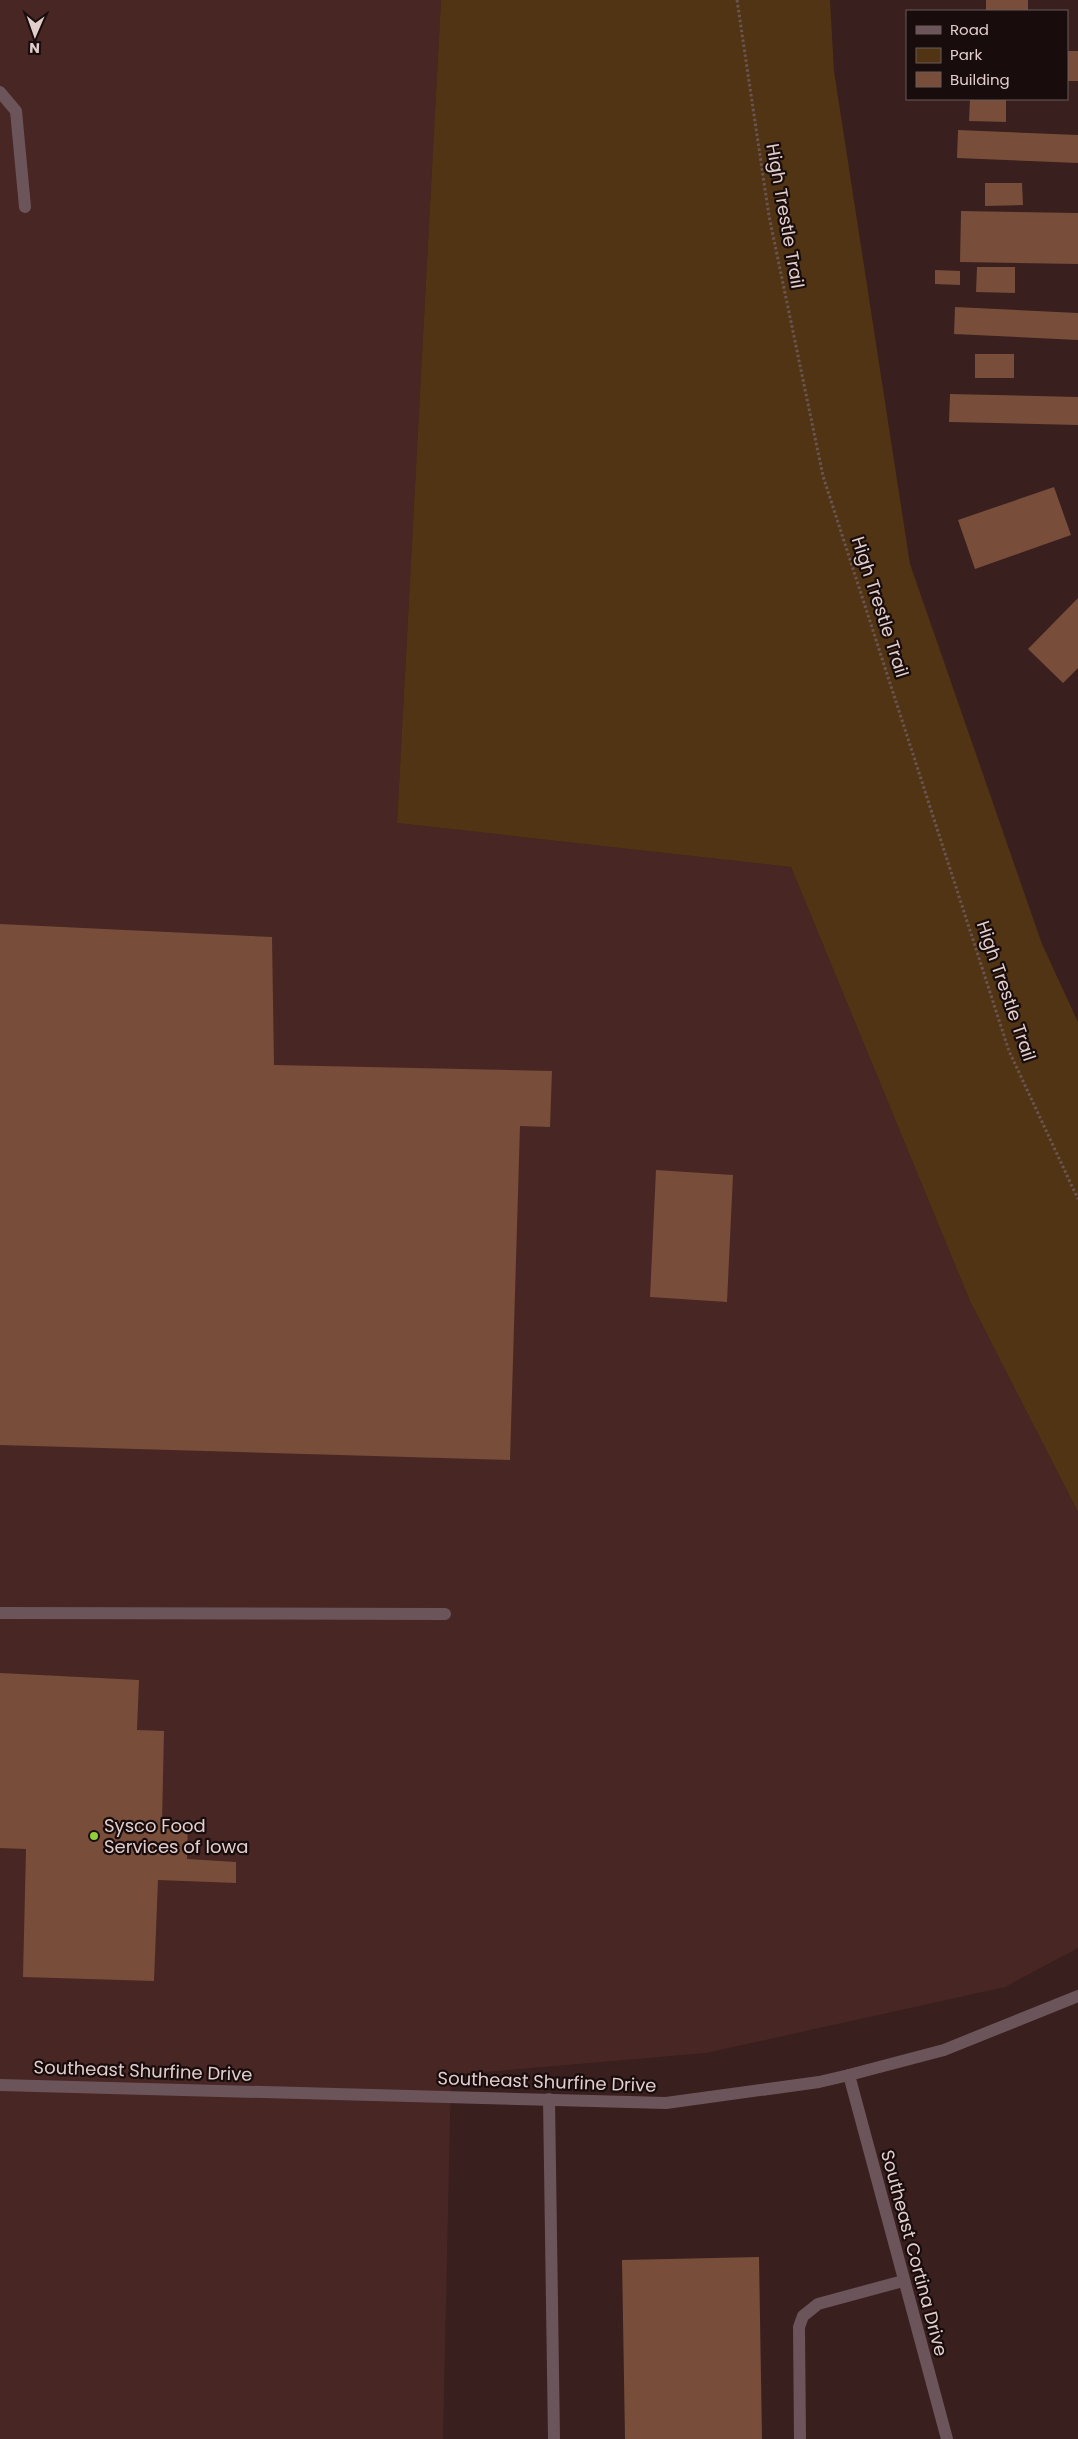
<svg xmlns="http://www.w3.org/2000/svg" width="1078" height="2439" viewBox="0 0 1078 2439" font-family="Poppins,sans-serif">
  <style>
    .built { fill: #482624 }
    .green { fill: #503414 }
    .building { fill: #784d3a }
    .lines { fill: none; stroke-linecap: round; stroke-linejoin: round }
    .path { stroke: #6c5452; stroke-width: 3; stroke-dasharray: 2.5 2.5; stroke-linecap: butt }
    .service { stroke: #6b555a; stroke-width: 12 }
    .minor { stroke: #6b555a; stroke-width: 12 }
    .tertiary { stroke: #6b555a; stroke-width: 12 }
    .poi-dot { fill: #92cd3e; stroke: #180c0c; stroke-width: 2 }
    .labels { text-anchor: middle; stroke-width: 4.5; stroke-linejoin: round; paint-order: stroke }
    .street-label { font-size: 18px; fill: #e1cecc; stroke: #180c0c }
    .poi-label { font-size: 18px; fill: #e1cecc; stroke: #180c0c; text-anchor: start }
  </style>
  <rect width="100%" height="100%" fill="#391f1d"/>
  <path class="built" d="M0,0H441L397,823L791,867L970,1301L1078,1512V1948L1005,1987L706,2053L451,2075L443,2439H0Z"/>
  <path class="green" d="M441,0H830L834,71L910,564L1042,944L1078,1022V1512L970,1301L791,867L397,823Z"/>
  <path class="building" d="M986,0H1028V11H986Z
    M1067,51H1078V81H1067Z
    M970,99H1006V122L969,121Z
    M958,130L1078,135V163L957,158Z
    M985,183H1022L1023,205L985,206Z
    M961,211L1078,213V264L960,262Z
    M977,267H1015V293L976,292Z
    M935,270L960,271V285L935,284Z
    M955,307L1078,313V340L954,334Z
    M975,354H1014V378H975Z
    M950,394L1078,397V425L949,422Z
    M1054,487L1071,535L975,569L958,520Z
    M1078,598V668L1063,683L1028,649Z
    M0,924L272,937L274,1065L552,1071L550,1127L520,1126L510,1460L0,1445Z
    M656,1170L733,1175L727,1302L650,1297Z
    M0,1673L139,1680L137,1730L164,1731L162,1823H188L187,1859L236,1862V1883L158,1880L154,1981L23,1977L26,1849L0,1848Z
    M759,2257L762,2439H625L622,2260Z"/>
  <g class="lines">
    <path class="path" d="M737,0L769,216L823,476L1009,1051L1078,1199"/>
    <path class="service" d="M0,92L16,111L25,207
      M0,1613L445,1614
      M549,2099L554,2439
      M800,2439L799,2327L803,2316L818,2304L903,2281"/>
    <path class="minor" d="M849,2075L947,2439"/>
    <path class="tertiary" d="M0,2085L666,2103L819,2082L849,2075L944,2050L1078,1996"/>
  </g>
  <circle class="poi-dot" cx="94" cy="1836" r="5"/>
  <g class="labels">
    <g class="street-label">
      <text transform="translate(785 216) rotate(80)" y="6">High Trestle Trail</text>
      <text transform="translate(880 607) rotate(72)" y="6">High Trestle Trail</text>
      <text transform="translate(1006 991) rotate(71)" y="6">High Trestle Trail</text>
      <text transform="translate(143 2071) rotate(2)" y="6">Southeast Shurfine Drive</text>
      <text transform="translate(547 2082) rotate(2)" y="6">Southeast Shurfine Drive</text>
      <text transform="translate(914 2253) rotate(75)" y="6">Southeast Cortina Drive</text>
    </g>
    <g class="poi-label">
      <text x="104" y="1832">Sysco Food<tspan x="104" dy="21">Services of Iowa</tspan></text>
    </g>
  </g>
  <rect x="906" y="10" width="162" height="90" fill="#180c0c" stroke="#685a59"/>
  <rect x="916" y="26" width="25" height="8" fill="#6b555a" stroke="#685a59"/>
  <text x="950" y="35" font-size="15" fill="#e1cecc">Road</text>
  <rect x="916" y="48" width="25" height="15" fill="#503414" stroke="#685a59"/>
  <text x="950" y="60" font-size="15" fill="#e1cecc">Park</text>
  <rect x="916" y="72" width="25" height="15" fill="#784d3a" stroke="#685a59"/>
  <text x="950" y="85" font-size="15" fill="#e1cecc">Building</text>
  <g transform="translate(35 35) rotate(182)" stroke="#180c0c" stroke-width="4" paint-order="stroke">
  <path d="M0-4L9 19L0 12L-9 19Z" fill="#e1cecc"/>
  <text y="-8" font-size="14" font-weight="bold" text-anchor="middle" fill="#e1cecc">N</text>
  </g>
</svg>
